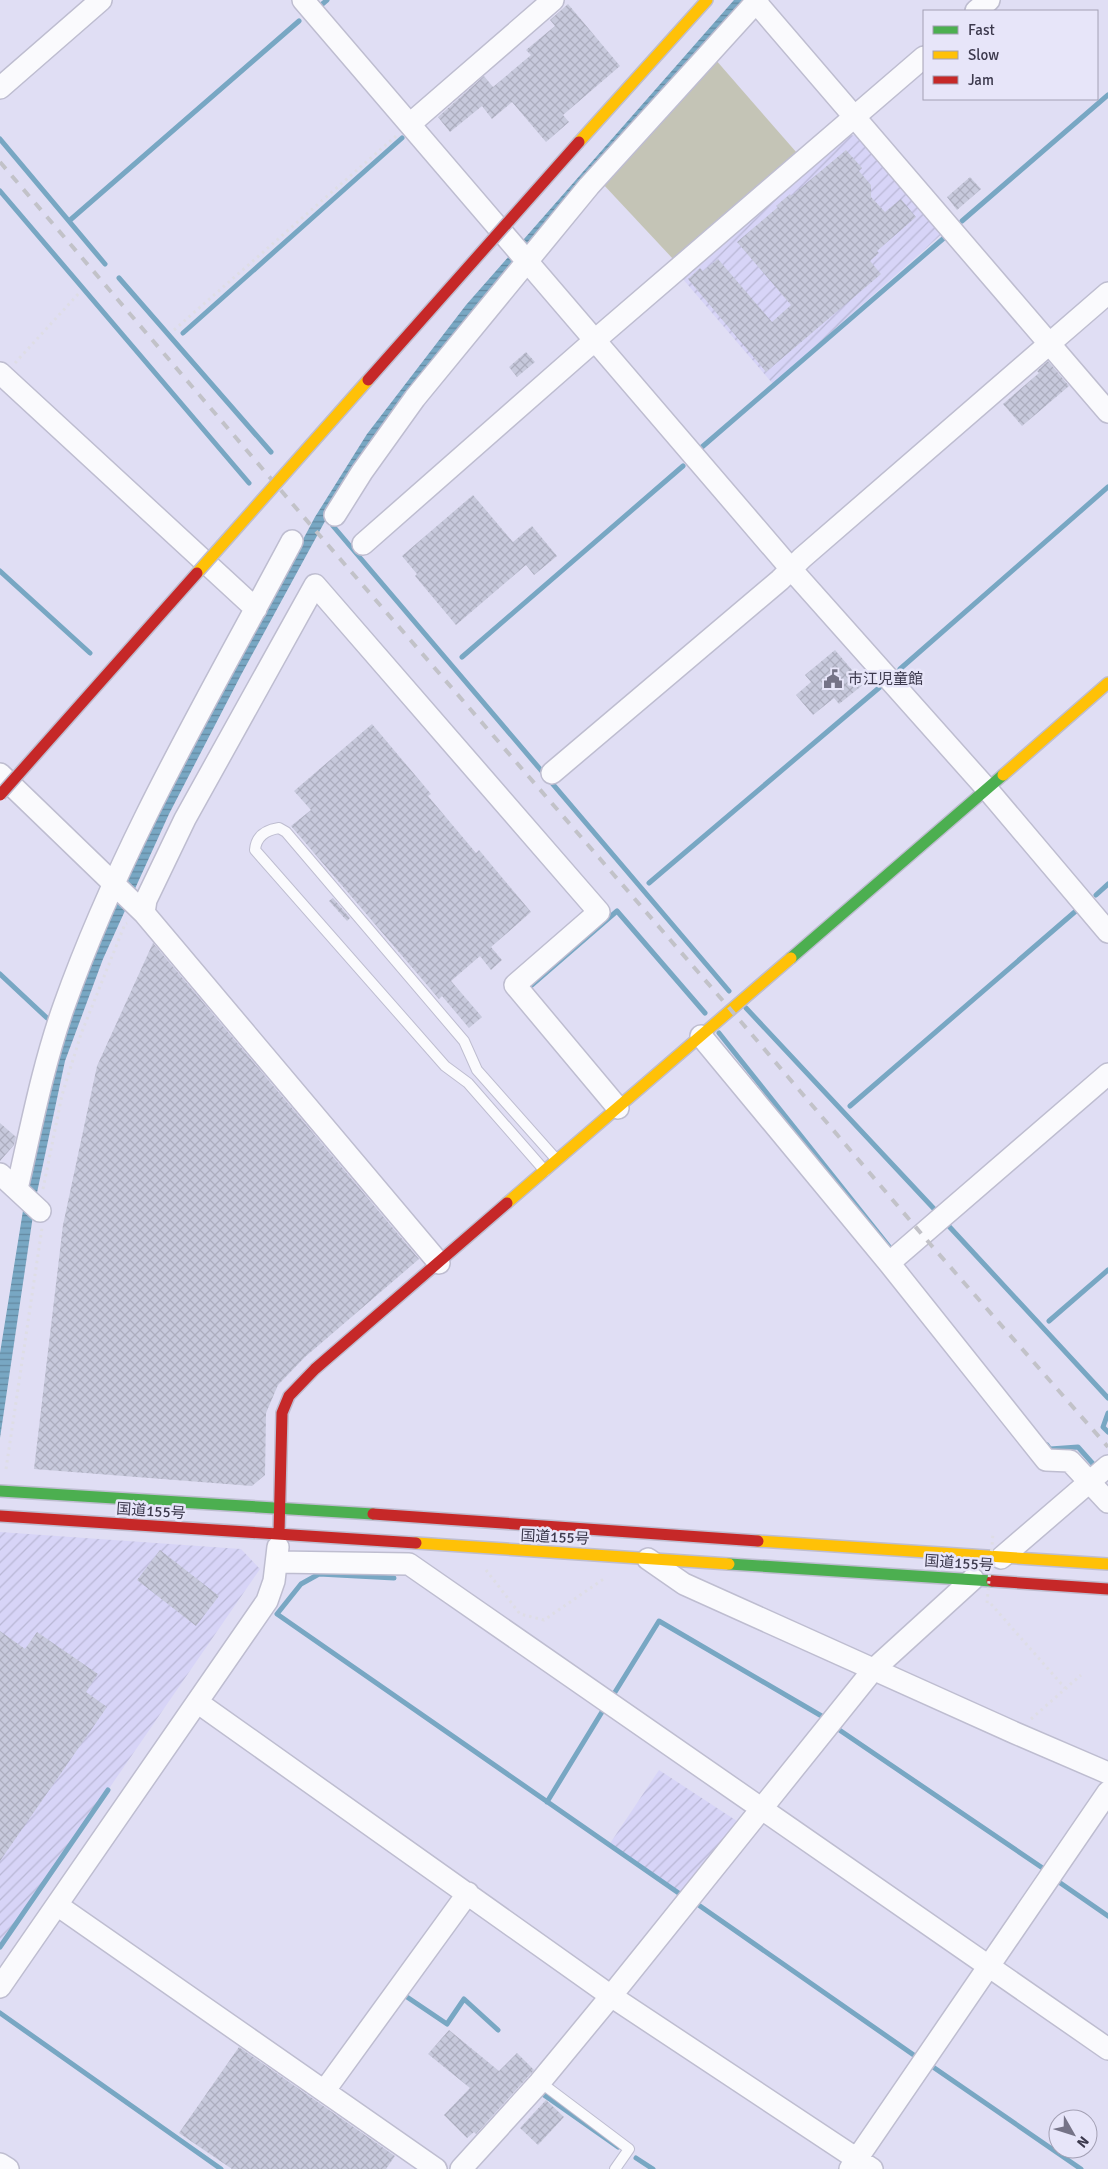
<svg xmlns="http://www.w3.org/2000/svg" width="1108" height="2169" viewBox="0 0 1108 2169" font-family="Signika,'Noto Sans JP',sans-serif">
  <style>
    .industrial { fill: url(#industrial-furrows) }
    .green { fill: #c4c4b6 }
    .water { fill: url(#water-rules) }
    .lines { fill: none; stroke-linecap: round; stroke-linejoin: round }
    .stream { stroke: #78a7c3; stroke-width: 5 }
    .building { fill: url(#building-cross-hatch) }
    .lane-casing { stroke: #bebdd0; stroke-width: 12 }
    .street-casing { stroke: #bebdd0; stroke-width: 24 }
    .fast-casing { stroke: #bebdd0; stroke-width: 14 }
    .slow-casing { stroke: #bebdd0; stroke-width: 14 }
    .jam-casing { stroke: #bebdd0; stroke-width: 14 }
    .path { stroke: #dedde5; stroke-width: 3; stroke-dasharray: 2.5 4; stroke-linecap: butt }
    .lane { stroke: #fafafd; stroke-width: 10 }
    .street { stroke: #fafafd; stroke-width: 21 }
    .fast { stroke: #4caf50; stroke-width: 11 }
    .slow { stroke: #ffc107; stroke-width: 11 }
    .jam { stroke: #c62828; stroke-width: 11 }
    .rail { stroke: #c2c2c8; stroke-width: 4; stroke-dasharray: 9 9; stroke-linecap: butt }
    .slow-bridge-casing { stroke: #bebdd0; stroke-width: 14; stroke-linecap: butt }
    .jam-bridge-casing { stroke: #bebdd0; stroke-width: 14; stroke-linecap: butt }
    .path-bridge { stroke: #dedde5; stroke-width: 3; stroke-dasharray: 2.5 4; stroke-linecap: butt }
    .slow-bridge { stroke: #ffc107; stroke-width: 11 }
    .jam-bridge { stroke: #c62828; stroke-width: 11 }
    .labels { text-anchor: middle; stroke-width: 5; stroke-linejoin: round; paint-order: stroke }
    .poi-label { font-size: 15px; fill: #3c394d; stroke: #e7e5f9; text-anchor: start }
    .street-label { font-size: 15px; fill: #3c394d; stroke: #e7e5f9 }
  </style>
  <defs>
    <pattern id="industrial-furrows" width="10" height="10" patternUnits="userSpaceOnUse" patternTransform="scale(1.25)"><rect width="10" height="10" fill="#d7d4f7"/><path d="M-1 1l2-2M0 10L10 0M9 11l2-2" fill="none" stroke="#b9b7d5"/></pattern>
    <pattern id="water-rules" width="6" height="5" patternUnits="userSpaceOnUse" patternTransform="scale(1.25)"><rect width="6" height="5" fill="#78a7c3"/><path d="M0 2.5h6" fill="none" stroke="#6489a1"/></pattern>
    <pattern id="building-cross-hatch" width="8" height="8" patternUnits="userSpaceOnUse" patternTransform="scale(1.25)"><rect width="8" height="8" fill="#c7c9dc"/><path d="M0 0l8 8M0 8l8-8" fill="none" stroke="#acadbe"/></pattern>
  </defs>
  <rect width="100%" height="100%" fill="#e0def4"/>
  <path class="industrial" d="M849,135L862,136L943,233L773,384L682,278Z
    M0,1532L241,1549L260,1569L0,1947Z
    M659,1770L743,1825L680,1894L609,1845Z"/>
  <path class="green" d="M715,59L797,153L674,260L602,183Z"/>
  <path class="water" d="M734,0H750L342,490L241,675L169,814L103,959L65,1061L35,1202L0,1438V1353L26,1192L51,1070L95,951L160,808L315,517L367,434L466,305Z"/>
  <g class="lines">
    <path class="stream" d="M320,6L327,0
      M0,139L105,264
      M0,191L249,483
      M69,221L299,21
      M962,221L1108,95
      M119,278L271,452
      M183,333L402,138
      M702,447L944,238
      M333,526L729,991
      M0,571L90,653
      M462,657L683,466
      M900,669L1108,487
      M649,883L880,687
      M1096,895L1108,884
      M0,974L47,1018
      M526,990L617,911L705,1013
      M746,1008L937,1212
      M719,1033L891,1249
      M850,1106L1077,910
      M945,1222L1108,1398
      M1049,1321L1108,1270
      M1108,1413L1103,1427L1108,1432
      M1047,1445L1050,1449L1078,1447L1094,1465
      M394,1578L319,1574L301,1584L277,1614L680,1894
      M612,1697L659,1621L825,1718
      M835,1727L1047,1871
      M547,1802L605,1707
      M1056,1880L1108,1916
      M700,1906L918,2058
      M0,1947L108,1790
      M404,1995L447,2024L464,1999L498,2030
      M0,2013L221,2169
      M933,2067L1081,2169
      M544,2095L618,2147
      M636,2158L653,2169"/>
  </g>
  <path class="building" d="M568,4L620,66L563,115L569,122L546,142L512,102L492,119L482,106L450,132L438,117L484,76L493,87L531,55L526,50L555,26L550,20Z
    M846,150L862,168L859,171L871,185V197L885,212L901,199L916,217L877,251L879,253L870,261L881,274L766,372L688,279L700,268L703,271L718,259L772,322L791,305L737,242L778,207L776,206L790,194L791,196Z
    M970,177L981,189L957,210L947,197Z
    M526,352L535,362L517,377L509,367Z
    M1048,361L1069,386L1022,426L1003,404L1039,373L1037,371Z
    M473,495L513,542L532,526L557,556L534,575L526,565L456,625L415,576L417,574L402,556Z
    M835,650L864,684L839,704L834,698L813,715L796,695L811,682L805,675Z
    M372,724L431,794L428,796L476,853L479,850L531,912L491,947L502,960L491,970L480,956L451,981L482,1017L469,1028L442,996L439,999L291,826L311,810L294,791Z
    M333,898L350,918L347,921L329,901Z
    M153,943L419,1259L305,1357L278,1385L266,1413L265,1475L252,1486L34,1469L63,1225L97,1066Z
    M0,1123L16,1137L14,1145L0,1161Z
    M160,1550L219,1596L196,1626L137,1580Z
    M0,1631L25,1649L37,1632L98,1674L86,1692L107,1707L0,1861Z
    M449,2030L499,2071L517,2053L534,2070L476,2134L474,2132L467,2138L444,2115L470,2088L428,2054Z
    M239,2047L395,2156L386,2169H232L179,2133Z
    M546,2100L564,2117L538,2145L520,2128Z"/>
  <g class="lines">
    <g class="lane-casing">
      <path id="lane" d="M545,1171L468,1083L445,1066L255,850C256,836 266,830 279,828L286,832L464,1041L477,1070L556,1159
        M540,2082L629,2149L615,2169"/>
    </g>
    <g class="street-casing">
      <path id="street" d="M303,0L791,569L987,789L1108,932
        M754,0L1108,412
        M976,11L989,0
        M0,88L101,0
        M410,124L553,0
        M0,373L256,609
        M335,515L362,472L415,398L589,186L758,0
        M363,544L594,341L924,57
        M552,773L780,580L802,558L1108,293
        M0,774L144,913L439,1263
        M144,913L146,900L185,819L315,585L599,912L515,985L618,1108
        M701,1036L889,1263L1046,1460L1070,1461L1108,1502
        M0,1174L40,1211
        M17,1189C31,1128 43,1065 64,1006C122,843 211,693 292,541
        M889,1263L1108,1074
        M1001,1558L1108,1466
        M648,1559L684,1584L1015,1733L1108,1773
        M277,1562L409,1564L1108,2049
        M197,1702L611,1996L872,2169
        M57,1905L436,2169
        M0,1987L267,1601L274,1581L278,1547
        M325,2090L468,1893
        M0,2164L8,2169
        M461,2169L540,2082L611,1996L873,1670L973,1579
        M850,2169L1108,1792"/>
    </g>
    <g class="fast-casing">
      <path id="fast" d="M791,958L1003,775
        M0,1491L373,1514
        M729,1564L992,1581"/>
    </g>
    <g class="slow-casing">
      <path id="slow" d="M579,142L707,0
        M1003,775L1108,683
        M507,1203L791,958
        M758,1541L1108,1564
        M416,1543L729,1564"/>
    </g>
    <g class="jam-casing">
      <path id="jam" d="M373,1514L758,1541
        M0,1516L416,1543
        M279,1533L282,1413L289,1396L315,1369L507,1203
        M992,1581L1108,1589"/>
    </g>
    <path class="path" d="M174,330L396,136
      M15,363L80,292
      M43,1189L62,1095L81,1034L125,924L127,923
      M6,1469L42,1228
      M486,1570L520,1614L544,1620L605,1578
      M991,1604L1065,1688
      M1031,1719L1081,1675"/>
    <use href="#lane" class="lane"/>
    <use href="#street" class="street"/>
    <use href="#fast" class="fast"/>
    <use href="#slow" class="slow"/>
    <use href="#jam" class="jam"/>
    <path class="rail" d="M0,162L302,515L731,1010L931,1245L1108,1447"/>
    <g class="slow-bridge-casing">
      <path id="slow-bridge" d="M197,573L368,380"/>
    </g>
    <g class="jam-bridge-casing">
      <path id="jam-bridge" d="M368,380L579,142
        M0,795L197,573"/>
    </g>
    <path class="path-bridge" d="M987,1603L993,1534"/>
    <use href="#slow-bridge" class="slow-bridge"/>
    <use href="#jam-bridge" class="jam-bridge"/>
  </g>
  <defs>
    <g id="civic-bare" transform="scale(1.5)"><path d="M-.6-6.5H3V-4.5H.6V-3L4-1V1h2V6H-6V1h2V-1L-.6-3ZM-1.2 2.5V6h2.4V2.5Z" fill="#757387" stroke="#e7e5f9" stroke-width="2.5" paint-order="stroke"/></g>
  </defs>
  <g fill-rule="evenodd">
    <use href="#civic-bare" x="833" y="679"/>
  </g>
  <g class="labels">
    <g class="poi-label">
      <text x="848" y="684">市江児童館</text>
    </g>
    <g class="street-label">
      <text transform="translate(151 1511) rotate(4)" y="5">国道155号</text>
      <text transform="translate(555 1537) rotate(3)" y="5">国道155号</text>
      <text transform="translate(959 1563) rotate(4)" y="5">国道155号</text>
    </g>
  </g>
  <rect x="923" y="10" width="175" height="90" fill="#e7e5f9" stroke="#a3a0b4"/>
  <rect x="933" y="26" width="25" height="8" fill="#4caf50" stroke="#a3a0b4"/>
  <text x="968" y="35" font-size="15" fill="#3c394d">Fast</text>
  <rect x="933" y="51" width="25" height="8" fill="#ffc107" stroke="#a3a0b4"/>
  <text x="968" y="60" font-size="15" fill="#3c394d">Slow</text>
  <rect x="933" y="76" width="25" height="8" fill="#c62828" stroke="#a3a0b4"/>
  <text x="968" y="85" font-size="15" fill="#3c394d">Jam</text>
  <g transform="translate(1073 2134) rotate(129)"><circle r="24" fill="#e7e5f9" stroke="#a3a0b4"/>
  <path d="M0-4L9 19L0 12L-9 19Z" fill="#757387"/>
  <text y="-8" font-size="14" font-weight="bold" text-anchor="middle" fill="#3c394d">N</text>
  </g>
</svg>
